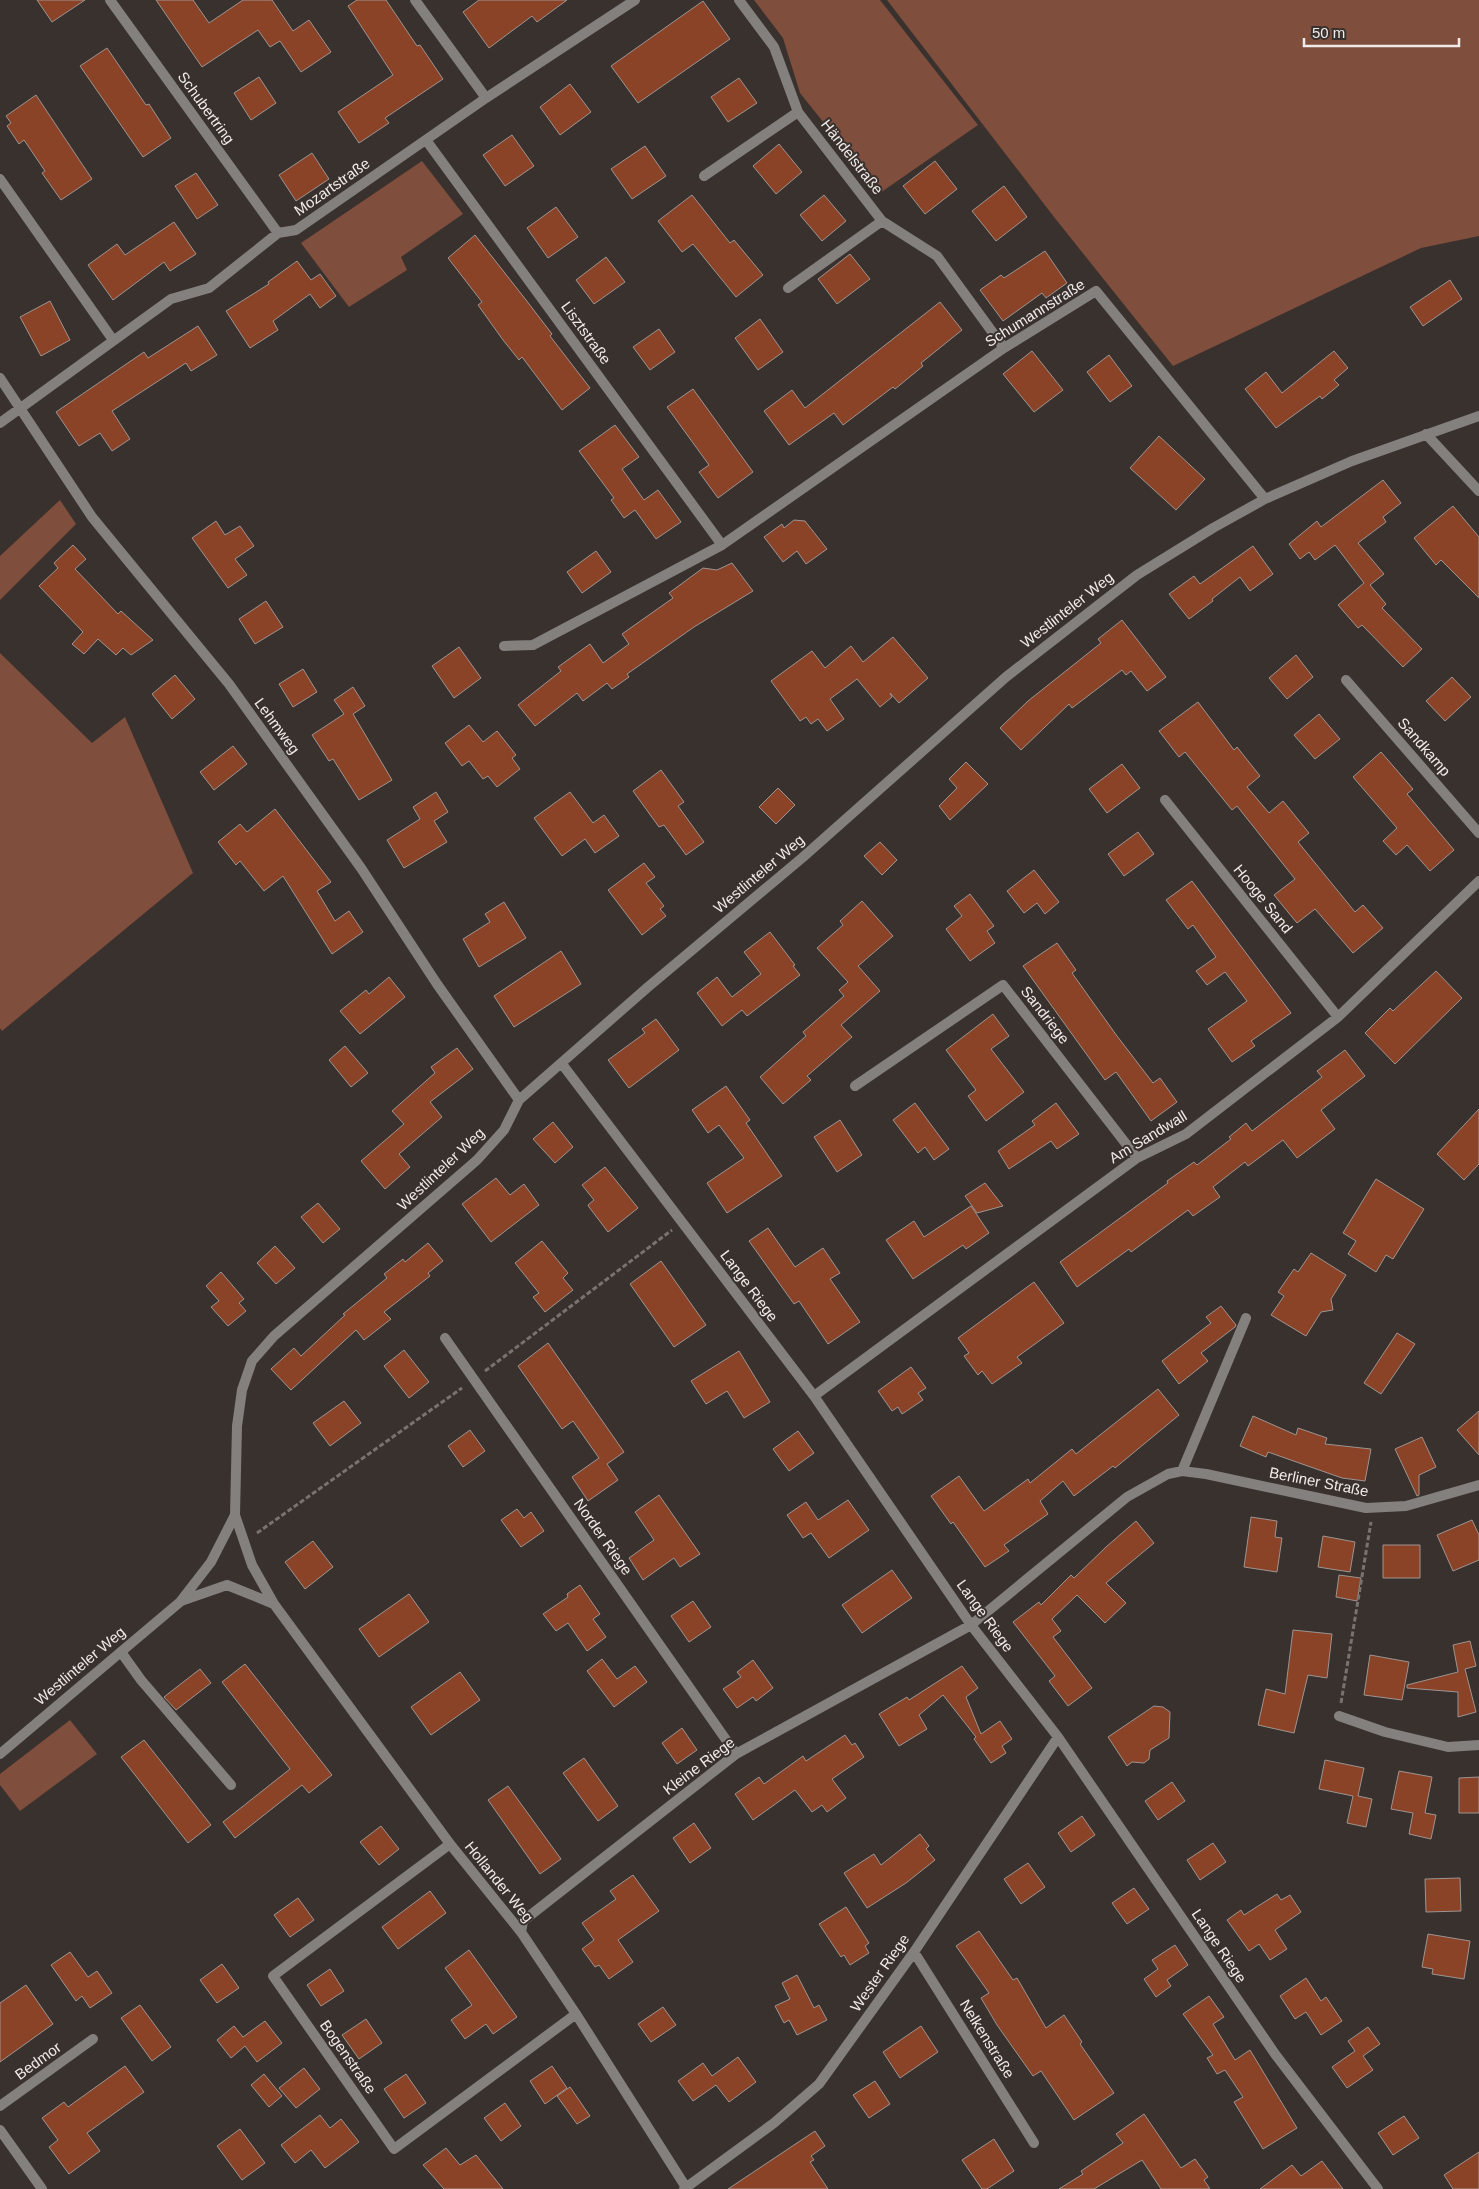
<svg xmlns="http://www.w3.org/2000/svg" width="1479" height="2189" viewBox="0 0 1479 2189" font-family="Helvetica,sans-serif">
  <style>
    .green { fill: #7f4e3d }
    .building { fill: #8b4328; stroke: #9e9491 }
    .lines { fill: none; stroke-linecap: round; stroke-linejoin: round }
    .path { stroke: #797370; stroke-width: 3; stroke-dasharray: 5 2.5; stroke-linecap: butt }
    .lane { stroke: #84807e; stroke-width: 10 }
    .street { stroke: #84807e; stroke-width: 10 }
    .labels { text-anchor: middle; stroke-width: 4; stroke-linejoin: round; paint-order: stroke }
    .street-label { font-size: 15px; fill: #f0ebe9; stroke: #39312e }
  </style>
  <rect width="100%" height="100%" fill="#39312e"/>
  <path class="green" d="M754,0H880L978,125L880,193L800,93L783,38Z
    M887,0H1479V236L1421,248L1173,366L1054,217Z
    M422,161L463,214L401,257L407,270L349,307L301,243Z
    M60,500L76,524L0,600V556Z
    M0,653L92,743L125,717L193,873L2,1031L0,1028Z
    M70,1720L97,1754L20,1811L0,1785V1774Z"/>
  <path class="building" d="M37,0H85L52,22Z
    M156,0H193L209,23L243,0H272L293,31L309,20L331,52L301,72L280,41L270,47L258,30L202,67Z
    M357,0H386L417,46L420,45L443,79L385,118L389,123L359,143L338,112L393,75L348,6Z
    M479,0H567L537,22L532,16L489,48L463,12Z
    M703,1L730,39L638,103L611,66Z
    M107,48L146,105L149,104L171,138L143,157L80,66Z
    M259,77L276,103L251,120L234,93Z
    M739,78L757,103L728,122L711,97Z
    M570,84L591,112L560,135L540,107Z
    M36,95L92,179L61,200L42,173L45,171L24,140L19,144L7,126L11,123L6,116Z
    M512,135L534,166L505,186L483,155Z
    M779,144L802,172L776,194L753,166Z
    M645,146L666,176L632,199L611,169Z
    M312,153L329,179L296,201L279,175Z
    M935,161L957,189L925,214L903,186Z
    M196,173L218,205L197,219L175,186Z
    M1004,186L1027,217L996,241L972,211Z
    M692,195L730,243L734,240L763,275L736,297L693,244L682,252L658,221Z
    M824,195L846,221L822,241L800,215Z
    M556,207L578,237L548,258L527,228Z
    M174,222L196,254L170,271L164,262L113,300L88,265L117,244L125,255Z
    M475,235L526,300L552,334L550,336L590,388L562,410L522,357L519,360L503,340L478,305L482,302L448,258Z
    M1045,251L1067,283L1046,298L1042,293L1003,321L980,290L1001,275L1004,278Z
    M850,254L870,279L837,304L818,279Z
    M606,257L625,282L594,304L576,280Z
    M297,261L311,280L320,274L336,296L320,308L310,294L273,321L278,330L250,348L226,311L269,284L268,282Z
    M1450,280L1462,299L1423,326L1410,307Z
    M50,301L70,340L41,356L20,317Z
    M940,302L962,330L921,363L923,366L895,389L893,387L843,425L834,413L789,445L764,411L792,390L805,408Z
    M760,319L783,352L758,370L735,338Z
    M198,326L217,355L191,371L186,363L112,411L130,439L112,451L100,433L79,446L56,412L144,352L148,358Z
    M659,329L675,352L650,370L633,347Z
    M1032,351L1063,390L1034,412L1003,374Z
    M1334,351L1348,368L1334,380L1339,385L1322,399L1320,396L1276,428L1245,389L1266,372L1282,393Z
    M1109,355L1132,386L1110,402L1087,372Z
    M693,389L753,472L718,498L699,472L709,465L667,407Z
    M615,425L639,457L622,469L644,500L658,490L681,522L656,539L635,510L624,518L611,500L614,498L579,451Z
    M1159,436L1205,479L1176,510L1130,468Z
    M1383,480L1401,503L1383,517L1386,522L1358,543L1384,574L1370,585L1386,604L1382,608L1422,649L1403,667L1362,625L1358,628L1338,605L1364,583L1335,545L1315,560L1309,552L1300,559L1289,544L1317,521L1321,527Z
    M1453,506L1479,537V598L1441,560L1436,565L1414,538Z
    M794,520L805,521L827,549L806,564L797,551L783,562L764,537L782,524L784,528Z
    M216,521L225,535L240,526L254,546L235,559L247,575L228,588L192,538Z
    M73,545L86,559L75,569L118,614L121,611L153,640L131,655L123,648L116,655L98,639L84,654L72,644L83,632L39,586L58,568L54,563Z
    M1253,546L1273,574L1250,591L1240,577L1212,599L1213,601L1189,619L1169,594L1194,576L1200,584Z
    M596,551L611,572L582,593L567,572Z
    M732,563L753,591L694,627L627,674L629,677L612,689L607,683L583,701L577,693L535,726L518,705L561,671L558,667L590,644L603,663L629,644L622,634L673,598L669,593L703,568L717,570Z
    M266,601L283,627L255,644L239,619Z
    M1122,620L1166,677L1147,691L1131,671L1126,675L1122,670L1072,708L1069,704L1021,750L1000,728L1028,701L1101,643L1098,639Z
    M893,637L928,678L899,703L890,693L892,697L880,707L857,679L830,699L844,719L827,731L818,719L811,724L806,717L800,721L771,681L812,651L825,668L851,646L863,662Z
    M459,647L481,678L454,698L432,666Z
    M1296,655L1313,677L1287,699L1269,678Z
    M303,669L317,692L293,707L279,684Z
    M175,675L195,699L172,719L152,694Z
    M1452,677L1471,697L1445,721L1426,701Z
    M353,687L365,706L353,714L392,780L359,800L333,759L329,761L312,735L344,714L334,700Z
    M1198,702L1234,750L1237,747L1260,776L1247,787L1269,813L1283,801L1309,833L1298,842L1355,912L1363,905L1383,928L1353,953L1315,909L1297,923L1274,895L1295,879L1237,806L1232,810L1185,752L1179,757L1159,731Z
    M1319,714L1340,739L1315,759L1294,735Z
    M469,725L483,742L497,731L516,755L512,758L520,769L497,787L488,776L483,779L469,761L462,766L445,743Z
    M233,746L247,764L214,790L200,772Z
    M1381,752L1413,789L1407,794L1454,850L1430,871L1407,845L1396,855L1383,841L1397,828L1353,777Z
    M966,762L988,784L950,820L939,806L957,788L949,779Z
    M1122,764L1140,788L1107,813L1089,789Z
    M661,770L684,802L678,806L704,842L686,855L664,825L659,827L633,791Z
    M778,788L795,805L776,824L759,807Z
    M436,792L448,812L434,821L447,842L404,868L387,840L420,819L413,807Z
    M570,792L593,823L604,815L619,836L595,853L585,839L562,856L534,818Z
    M275,809L331,882L317,891L335,921L349,911L363,932L332,954L283,876L264,891L240,861L236,865L218,842L240,824L247,832Z
    M1138,832L1154,854L1124,876L1108,854Z
    M880,842L897,860L882,875L864,856Z
    M644,863L655,877L646,883L664,906L660,909L666,916L642,935L608,890Z
    M1034,870L1059,902L1045,914L1037,903L1024,913L1007,891Z
    M1192,881L1291,1013L1251,1041L1255,1046L1232,1062L1208,1029L1247,1001L1225,972L1207,985L1196,971L1216,957L1193,925L1188,929L1166,900Z
    M970,894L994,926L987,931L995,943L970,961L946,929L962,916L954,906Z
    M862,901L893,936L858,966L880,991L841,1025L852,1037L807,1076L811,1080L783,1104L760,1077L806,1036L803,1032L844,996L839,990L848,982L817,948L843,925L840,921Z
    M504,902L526,938L479,967L463,939L490,922L485,914Z
    M770,932L795,965L793,966L800,975L747,1016L742,1010L722,1026L697,993L717,977L732,997L761,974L744,952Z
    M1057,943L1076,970L1072,973L1117,1036L1153,1083L1160,1078L1177,1102L1151,1121L1116,1072L1105,1080L1023,966Z
    M561,951L581,984L514,1027L494,996Z
    M1436,971L1462,998L1395,1064L1365,1033L1390,1008L1393,1011Z
    M389,977L405,997L360,1034L340,1011L366,990L369,994Z
    M993,1014L1009,1036L991,1049L1024,1092L986,1121L968,1096L976,1090L946,1050Z
    M656,1019L679,1050L629,1088L608,1060L645,1033L642,1029Z
    M345,1046L368,1073L351,1087L329,1060Z
    M457,1048L473,1069L430,1102L442,1117L399,1154L410,1167L385,1189L361,1161L404,1124L392,1111L435,1073L431,1067Z
    M1345,1050L1365,1076L1321,1110L1335,1129L1297,1158L1283,1140L1248,1166L1245,1162L1213,1187L1220,1197L1193,1216L1188,1210L1131,1252L1129,1249L1077,1287L1060,1262L1168,1183L1167,1181L1194,1162L1197,1165L1231,1139L1229,1137L1246,1123L1252,1131L1322,1077L1317,1071Z
    M726,1086L750,1120L746,1123L782,1176L727,1213L707,1183L744,1158L719,1125L708,1133L692,1110Z
    M915,1103L949,1149L934,1160L925,1147L918,1153L893,1120Z
    M1056,1103L1079,1134L1057,1149L1051,1141L1009,1169L998,1151L1035,1125L1032,1121Z
    M1479,1109V1164L1464,1180L1437,1154Z
    M840,1120L862,1155L837,1172L814,1137Z
    M553,1122L573,1147L555,1163L533,1139Z
    M605,1167L638,1208L608,1232L589,1207L588,1205L594,1200L582,1185Z
    M496,1178L510,1195L524,1184L539,1205L491,1242L462,1204Z
    M1376,1179L1424,1209L1393,1259L1386,1255L1376,1272L1348,1254L1356,1241L1343,1233Z
    M985,1183L1003,1206L977,1213L965,1196Z
    M318,1203L340,1229L323,1243L301,1217Z
    M971,1206L989,1233L966,1249L963,1245L913,1279L886,1240L914,1221L924,1237Z
    M768,1228L795,1267L823,1248L840,1273L830,1279L860,1322L828,1344L799,1301L794,1304L749,1241Z
    M542,1241L568,1273L563,1278L573,1290L545,1312L533,1297L539,1293L515,1263Z
    M428,1243L443,1261L428,1273L430,1276L384,1312L391,1319L364,1340L356,1330L291,1390L271,1369L294,1348L301,1356L345,1315L343,1314L387,1278L384,1274L403,1259L405,1262Z
    M275,1246L295,1268L276,1284L257,1263Z
    M1311,1253L1346,1275L1331,1299L1333,1310L1321,1312L1306,1336L1271,1315L1284,1296L1278,1292L1294,1269L1298,1272Z
    M661,1261L706,1325L674,1347L630,1284Z
    M221,1272L244,1299L239,1303L246,1311L228,1326L211,1307L219,1301L206,1286Z
    M1034,1282L1064,1323L1017,1357L1022,1363L992,1384L982,1371L978,1375L964,1356L969,1353L958,1338Z
    M1221,1306L1236,1325L1235,1327L1201,1353L1208,1361L1179,1384L1162,1361L1211,1323L1206,1317Z
    M1397,1333L1415,1344L1381,1394L1364,1383Z
    M548,1343L624,1452L607,1464L618,1480L588,1501L572,1477L599,1458L573,1421L562,1429L518,1366Z
    M404,1350L429,1382L409,1398L384,1366Z
    M739,1351L770,1402L744,1418L727,1391L706,1404L691,1381Z
    M911,1367L926,1388L918,1393L923,1400L902,1414L898,1407L892,1411L878,1391Z
    M1158,1389L1179,1415L1115,1468L1113,1466L1074,1496L1063,1481L1040,1501L1048,1514L1004,1545L1009,1551L985,1567L953,1522L951,1524L931,1496L959,1476L984,1511L1028,1479L1030,1483L1072,1449L1076,1454Z
    M344,1401L361,1423L330,1446L313,1423Z
    M1479,1411V1455L1457,1430Z
    M1253,1416L1296,1435L1298,1428L1327,1438L1325,1444L1371,1449L1365,1481L1342,1478L1268,1452L1266,1457L1240,1446Z
    M470,1430L485,1451L463,1467L448,1446Z
    M798,1431L814,1453L789,1471L773,1449Z
    M1422,1437L1436,1467L1419,1475V1495L1417,1496L1395,1449Z
    M659,1495L700,1554L680,1567L674,1558L643,1580L629,1558L654,1540L635,1512Z
    M848,1500L869,1530L829,1558L811,1533L803,1538L787,1515L806,1502L818,1520Z
    M517,1509L524,1518L531,1512L544,1531L521,1547L501,1520Z
    M1251,1517L1277,1521L1275,1537L1282,1538L1277,1572L1244,1567Z
    M1472,1520L1479,1535V1560L1453,1571L1437,1535Z
    M1136,1521L1154,1543L1106,1583L1126,1603L1105,1623L1077,1595L1052,1619L1061,1631L1053,1637L1092,1688L1068,1706L1049,1681L1055,1676L1013,1622L1039,1602L1041,1605L1071,1575L1074,1578L1106,1547Z
    M1323,1536L1355,1542L1350,1572L1318,1567Z
    M313,1541L333,1567L305,1589L285,1562Z
    M1383,1545H1420V1578H1383Z
    M892,1570L912,1598L862,1633L842,1605Z
    M1339,1575L1361,1578L1357,1601L1336,1597Z
    M580,1585L600,1614L593,1619L606,1637L587,1651L568,1623L556,1631L543,1614L568,1597L567,1594Z
    M409,1594L429,1622L379,1657L359,1629Z
    M693,1601L711,1627L689,1642L671,1616Z
    M1293,1630L1332,1634L1327,1678L1308,1675L1294,1733L1258,1725L1266,1689L1285,1694Z
    M1470,1641L1476,1666L1465,1669L1476,1712L1458,1717V1692L1407,1688V1685L1458,1672L1453,1645Z
    M1370,1655L1409,1662L1402,1700L1364,1695Z
    M602,1659L617,1679L635,1666L647,1682L614,1707L587,1671Z
    M753,1660L773,1688L756,1701L753,1697L737,1708L723,1689L741,1677L737,1672Z
    M245,1664L332,1775L309,1793L302,1785L235,1838L223,1822L290,1769L222,1682Z
    M962,1666L978,1688L966,1697L981,1734L1000,1721L1012,1739L1002,1746L1006,1753L991,1763L974,1739L976,1737L943,1695L919,1715L927,1729L899,1746L879,1714L907,1697L909,1700Z
    M200,1669L211,1683L176,1710L164,1697Z
    M460,1672L480,1700L431,1735L411,1707Z
    M1154,1706L1163,1707L1170,1712L1169,1738L1150,1750L1149,1759L1144,1763L1132,1762L1127,1766L1108,1737Z
    M682,1728L697,1750L677,1764L662,1743Z
    M845,1735L852,1745L855,1743L864,1757L832,1779L846,1798L827,1812L822,1805L812,1812L795,1790L753,1820L735,1794L759,1777L764,1784L803,1756L806,1761Z
    M144,1740L211,1825L188,1843L121,1757Z
    M584,1758L618,1806L598,1821L563,1773Z
    M1325,1760L1364,1768L1358,1796L1372,1799L1366,1827L1347,1823L1353,1796L1319,1789Z
    M1399,1771L1432,1777L1425,1813L1436,1815L1431,1839L1409,1834L1413,1813L1391,1809Z
    M1479,1777V1813H1459V1778Z
    M1172,1782L1185,1801L1158,1820L1145,1801Z
    M508,1786L561,1859L540,1874L488,1800Z
    M1082,1816L1095,1835L1071,1852L1058,1833Z
    M694,1823L711,1848L690,1863L673,1838Z
    M381,1826L399,1849L379,1865L360,1842Z
    M920,1834L929,1846L926,1849L935,1860L906,1883L867,1908L844,1873L874,1854L881,1865Z
    M1213,1843L1226,1862L1200,1880L1187,1860Z
    M1028,1863L1045,1887L1021,1904L1004,1879Z
    M633,1875L659,1911L618,1940L633,1962L609,1979L599,1965L595,1967L582,1949L594,1940L582,1923L616,1899L610,1891Z
    M1460,1878L1461,1911L1426,1912L1425,1879Z
    M1134,1888L1149,1909L1127,1924L1112,1903Z
    M430,1891L446,1913L398,1949L382,1927Z
    M1277,1894L1281,1900L1290,1895L1301,1912L1275,1930L1287,1949L1270,1960L1259,1944L1249,1951L1227,1920L1241,1910L1244,1915Z
    M298,1898L314,1920L290,1937L274,1915Z
    M846,1907L869,1943L865,1946L869,1953L850,1965L844,1955L841,1957L819,1924Z
    M979,1931L1013,1980L1017,1978L1046,2028L1064,2015L1082,2042L1080,2044L1114,2093L1074,2120L1041,2071L1033,2076L997,2025L981,1998L989,1993L956,1946Z
    M1428,1934L1470,1941L1464,1979L1432,1974L1433,1969L1422,1967Z
    M1175,1945L1188,1965L1167,1980L1171,1986L1156,1997L1144,1979L1158,1969L1152,1960Z
    M469,1950L517,2017L493,2034L486,2024L465,2039L451,2020L472,2005L445,1968Z
    M70,1952L88,1977L97,1971L112,1993L90,2008L82,1996L76,2001L51,1965Z
    M222,1964L239,1988L217,2003L200,1980Z
    M330,1969L344,1991L321,2006L307,1985Z
    M797,1975L814,2008L819,2005L827,2020L797,2035L789,2020L784,2023L775,2006L790,1999L782,1983Z
    M1306,1978L1321,2001L1326,1997L1342,2021L1321,2035L1306,2012L1295,2019L1280,1996Z
    M26,1985L53,2024L0,2062V2003Z
    M1209,1996L1224,2017L1213,2024L1235,2060L1250,2050L1297,2128L1263,2149L1234,2102L1243,2097L1225,2070L1217,2074L1207,2058L1213,2055L1183,2014Z
    M140,2005L171,2047L152,2061L121,2018Z
    M663,2007L676,2025L651,2042L638,2024Z
    M366,2019L382,2043L359,2059L342,2035Z
    M265,2021L282,2043L257,2062L245,2046L231,2058L217,2040L234,2026L243,2037Z
    M921,2026L938,2052L900,2078L883,2052Z
    M1368,2027L1380,2044L1363,2056L1373,2070L1347,2088L1332,2067L1355,2051L1348,2041Z
    M738,2057L756,2082L729,2102L716,2085L693,2101L678,2081L703,2063L712,2076Z
    M125,2066L144,2092L87,2133L100,2151L69,2174L49,2147L58,2140L42,2118L64,2102L68,2107Z
    M552,2066L567,2088L545,2104L530,2081Z
    M304,2068L320,2089L296,2108L279,2088Z
    M264,2074L282,2096L269,2107L251,2085Z
    M406,2074L426,2103L404,2118L384,2089Z
    M875,2081L890,2104L869,2118L853,2095Z
    M570,2087L590,2116L577,2124L557,2096Z
    M505,2103L521,2126L501,2141L484,2118Z
    M1144,2114L1181,2168L1195,2159L1208,2177L1204,2180L1210,2189H1161L1142,2160L1094,2189H1059L1083,2174L1081,2171L1123,2143L1116,2134Z
    M320,2115L330,2128L341,2119L359,2142L325,2168L311,2150L295,2163L281,2145Z
    M1404,2116L1419,2138L1393,2155L1378,2133Z
    M240,2129L265,2163L242,2180L217,2146Z
    M815,2131L825,2146L811,2156L814,2160L810,2162L828,2189H728Z
    M994,2139L1014,2171L987,2189H982L962,2160Z
    M446,2148L460,2165L476,2155L503,2189H444L423,2165Z
    M1479,2152V2189H1453L1444,2175Z
    M1322,2161L1343,2189H1260L1292,2165L1301,2176Z"/>
  <g class="lines">
    <path class="path" d="M485,1371L672,1230
      M257,1533L462,1388
      M1341,1703L1371,1522"/>
    <path class="lane" d="M121,1652L141,1680L231,1785"/>
    <path class="street" d="M110,0L278,233
      M415,0L486,98
      M739,0L774,47L798,112L882,221L937,256L1004,348
      M426,140L722,545
      M704,176L798,112
      M0,179L113,340
      M788,288L882,221
      M0,378L92,517L229,684L361,868L437,984L519,1100
      M0,423L171,299L209,288L278,233L296,230L486,98L635,0
      M1426,434L1479,491
      M504,646L533,645L722,545L1004,348L1096,291L1265,499
      M1346,680L1479,833
      M1165,800L1338,1017
      M562,1064L814,1396L971,1625L1058,1737L1275,2054L1378,2189
      M855,1086L1003,985L1137,1158
      M445,1338L736,1754
      M814,1396L1137,1158L1186,1134L1338,1017L1479,881
      M1182,1471L1246,1318
      M181,1601L227,1585L274,1604
      M1339,1716L1385,1732L1448,1747L1479,1745
      M0,1754L180,1602L211,1562L235,1515
      M450,1844L273,1976L394,2149L576,2014
      M521,1932L523,1921L736,1754L971,1625L1127,1497L1168,1474L1182,1471L1206,1474L1366,1508L1406,1506L1479,1485
      M914,1952L1034,2143
      M0,2106L93,2039
      M0,2130L42,2189
      M684,2189L774,2123L819,2084L914,1952L1058,1737
      M687,2189L576,2014L521,1932L450,1844L274,1604L252,1565L235,1515L237,1426L242,1390L252,1361L274,1336L477,1160L504,1130L519,1100L648,987L802,858L1006,677L1137,575L1213,528L1265,499L1352,461L1479,416"/>
  </g>
  <g class="labels">
    <g class="street-label">
      <text transform="translate(206 108) rotate(54)" y="5">Schubertring</text>
      <text transform="translate(852 157) rotate(52)" y="5">Händelstraße</text>
      <text transform="translate(332 187) rotate(-35)" y="5">Mozartstraße</text>
      <text transform="translate(1035 313) rotate(-32)" y="5">Schumannstraße</text>
      <text transform="translate(586 333) rotate(54)" y="5">Lisztstraße</text>
      <text transform="translate(1067 610) rotate(-38)" y="5">Westlinteler Weg</text>
      <text transform="translate(277 726) rotate(54)" y="5">Lehmweg</text>
      <text transform="translate(1424 747) rotate(49)" y="5">Sandkamp</text>
      <text transform="translate(759 874) rotate(-40)" y="5">Westlinteler Weg</text>
      <text transform="translate(1263 899) rotate(51)" y="5">Hooge Sand</text>
      <text transform="translate(1045 1015) rotate(52)" y="5">Sandriege</text>
      <text transform="translate(1148 1137) rotate(-31)" y="5">Am Sandwall</text>
      <text transform="translate(441 1169) rotate(-43)" y="5">Westlinteler Weg</text>
      <text transform="translate(749 1286) rotate(53)" y="5">Lange Riege</text>
      <text transform="translate(1319 1482) rotate(11)" y="5">Berliner Straße</text>
      <text transform="translate(603 1537) rotate(55)" y="5">Norder Riege</text>
      <text transform="translate(985 1616) rotate(54)" y="5">Lange Riege</text>
      <text transform="translate(80 1666) rotate(-40)" y="5">Westlinteler Weg</text>
      <text transform="translate(699 1766) rotate(-37)" y="5">Kleine Riege</text>
      <text transform="translate(499 1882) rotate(51)" y="5">Hollander Weg</text>
      <text transform="translate(1219 1946) rotate(56)" y="5">Lange Riege</text>
      <text transform="translate(880 1973) rotate(-55)" y="5">Wester Riege</text>
      <text transform="translate(987 2039) rotate(58)" y="5">Nelkenstraße</text>
      <text transform="translate(348 2057) rotate(55)" y="5">Bogenstraße</text>
      <text transform="translate(38 2061) rotate(-36)" y="5">Bedmor</text>
    </g>
  </g>
  <path d="M1304 38v8h155v-8" fill="none" stroke="#f0ebe9" stroke-width="2.5"/>
  <text x="1312" y="38" font-size="15" fill="#f0ebe9" stroke="#39312e" stroke-width="4" paint-order="stroke">50 m</text>
</svg>
